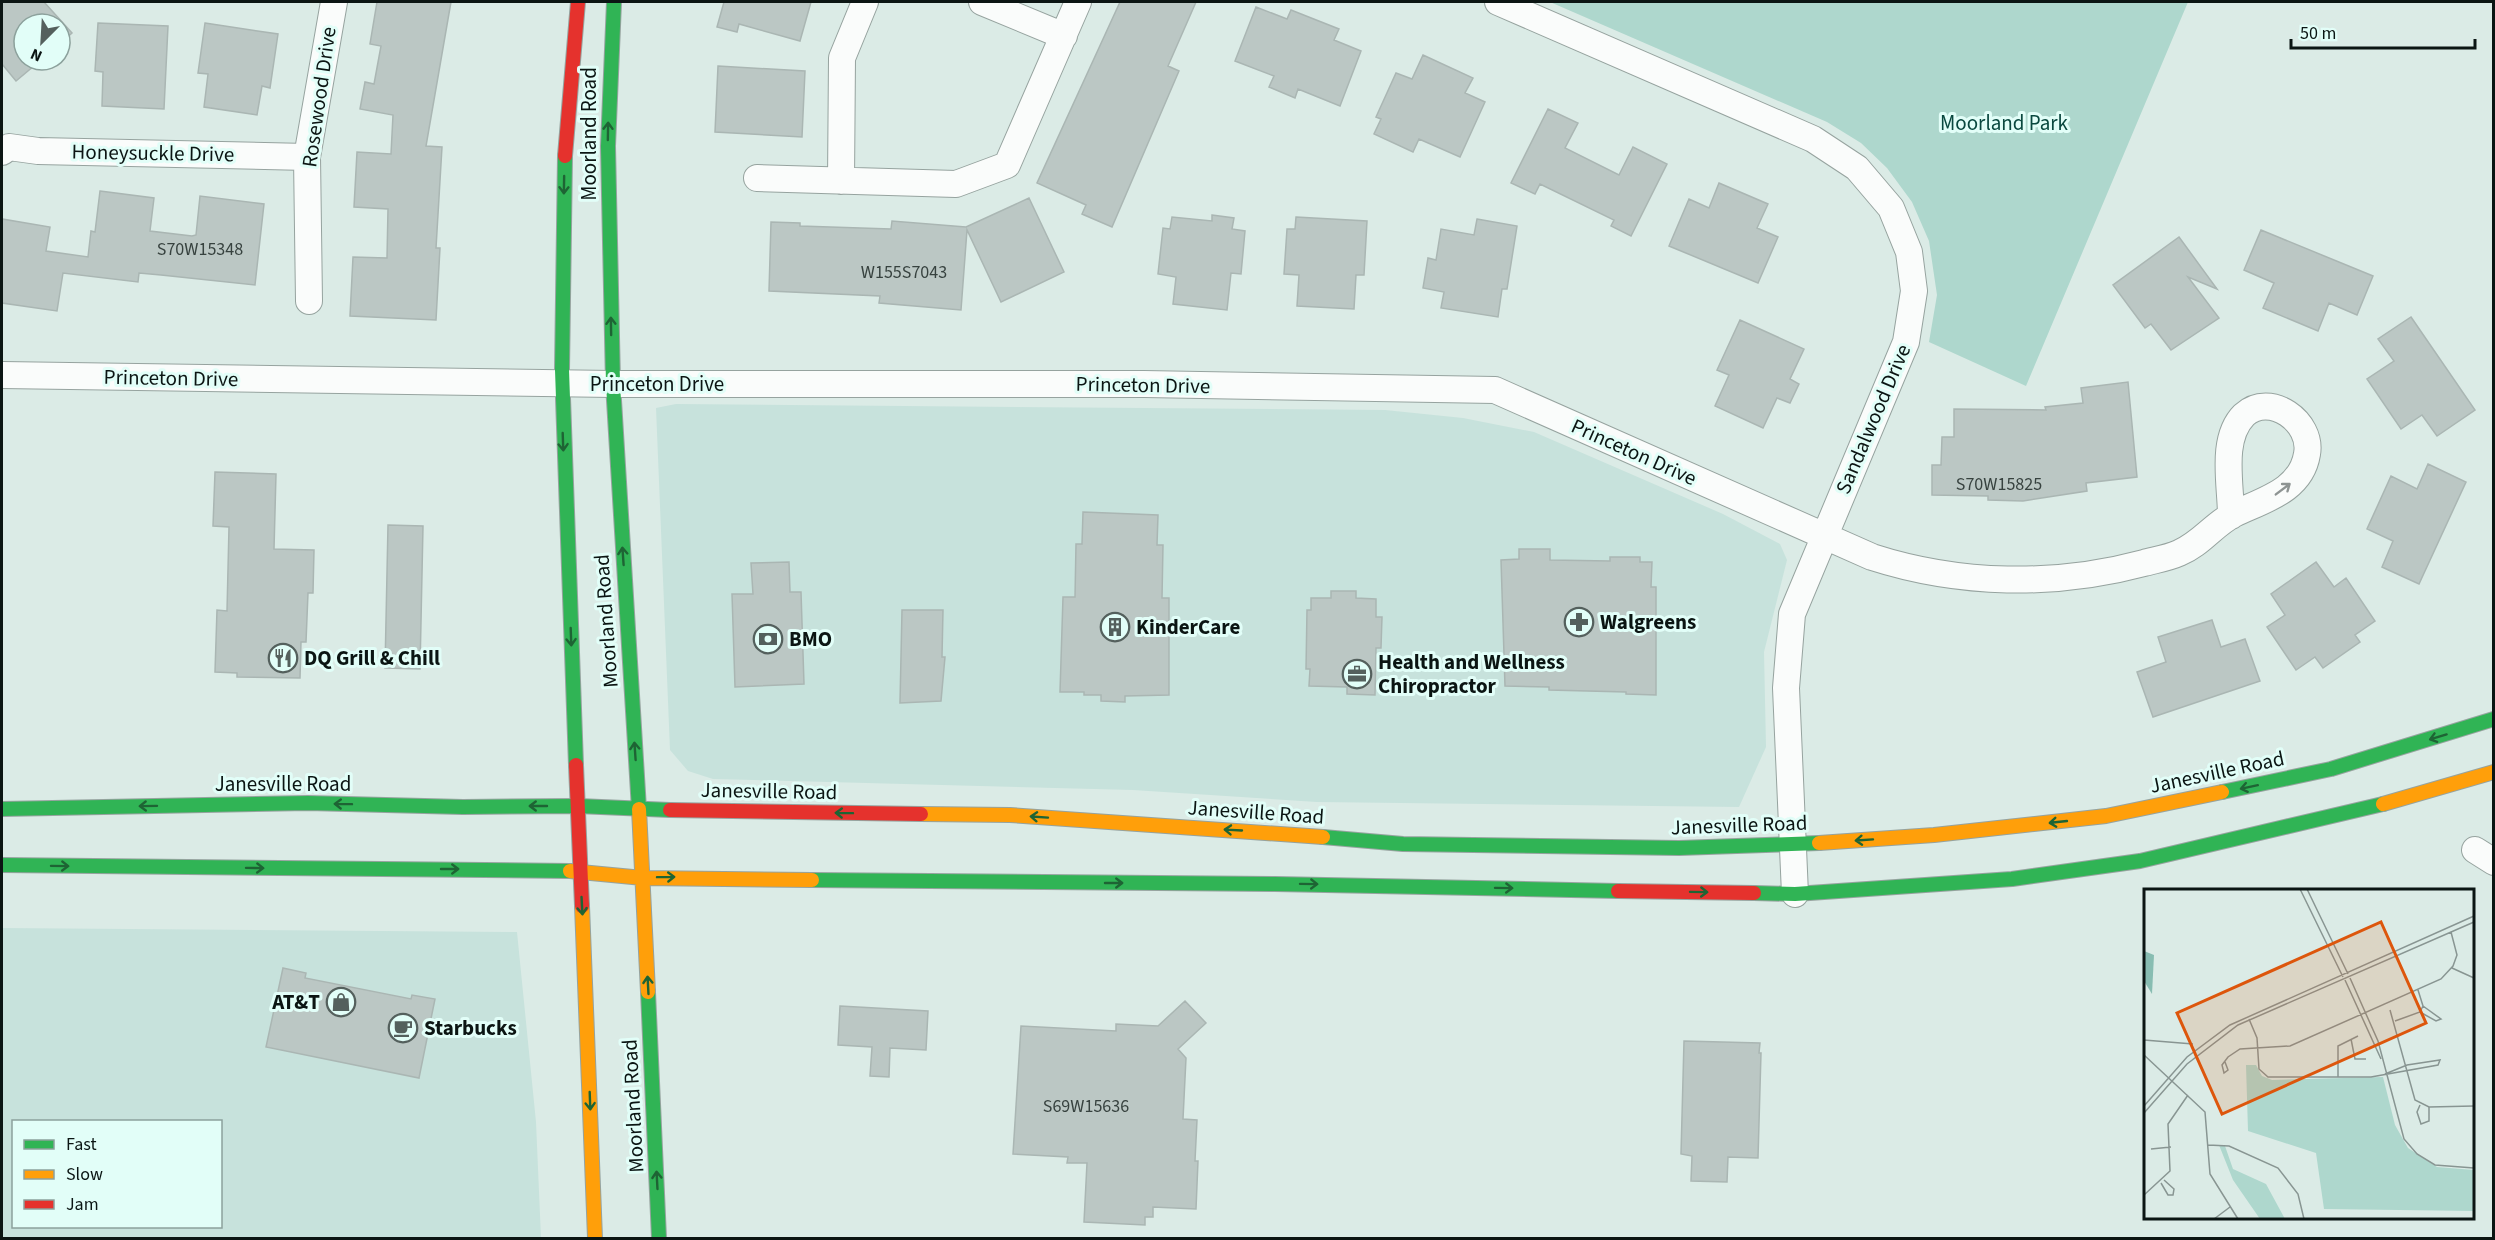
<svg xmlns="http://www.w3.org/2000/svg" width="2495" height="1240" viewBox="0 0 2495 1240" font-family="'Source Sans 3',sans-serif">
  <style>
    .built { fill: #c7e2dc; fill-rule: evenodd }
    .green { fill: #aed7cd }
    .building { fill: #bbc7c4; stroke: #aab6b3; stroke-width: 1.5 }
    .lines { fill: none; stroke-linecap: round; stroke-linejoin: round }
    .street-casing { stroke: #96a39f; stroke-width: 28 }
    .fast-casing { stroke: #96a39f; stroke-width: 16 }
    .slow-casing { stroke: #96a39f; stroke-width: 16 }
    .jam-casing { stroke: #96a39f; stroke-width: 16 }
    .street { stroke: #fafcfb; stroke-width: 26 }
    .fast { stroke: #30b455; stroke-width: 14 }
    .slow { stroke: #ff9f0a; stroke-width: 14 }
    .jam { stroke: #e5322d; stroke-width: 14 }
    .oneway { stroke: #1e6434 }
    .oneway2 { stroke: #8e9493 }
    .labels { text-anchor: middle; stroke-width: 6; stroke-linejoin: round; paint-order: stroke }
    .number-label { font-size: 18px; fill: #37423f }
    .street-label { font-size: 21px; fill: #0b1513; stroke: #e2fef8 }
    .park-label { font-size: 21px; fill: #0a483f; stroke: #e2fef8 }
    .poi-label { font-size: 21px; font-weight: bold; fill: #0b1513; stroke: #e2fef8; text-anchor: start }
    .inset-road { fill: none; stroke: #889592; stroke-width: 1.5 }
    .view { fill: #dd560c; fill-opacity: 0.15; stroke: #dd560c; stroke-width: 3 }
    .inset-edge { fill: none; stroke: #0b1513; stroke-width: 3 }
  </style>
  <rect width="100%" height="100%" fill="#dbebe6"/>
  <path class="built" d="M676,404L1385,410L1463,418L1534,432L1723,514L1780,544L1787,560L1764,652L1766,747L1739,807L1317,802L1133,790L713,779L688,771L670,750L656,408Z
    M2,928L517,932L536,1122L541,1238H2ZM14,1122H220V1226H14Z"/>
  <path class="green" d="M1550,2H2188L2026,386L1929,342L1937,295L1929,241L1912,202L1887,168L1861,143L1827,122Z"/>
  <path class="building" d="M2,2H44L72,33L60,44V24H24V60H41L16,81L2,64Z
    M377,2H451L426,146L442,147L436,248H440L436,320L350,316L353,257L387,258L388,209L354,207L357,152L391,154L393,115L360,109L365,82L374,84L381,46L370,44Z
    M724,2H811L800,41L739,24L737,32L717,27Z
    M1120,2H1196L1168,66L1179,71L1112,227L1082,214L1086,205L1037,183Z
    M1256,7L1287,19L1291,10L1339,29L1334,40L1361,51L1340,106L1298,89L1295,98L1269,87L1274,76L1235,61Z
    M98,23L168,26L164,109L102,106L103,72L95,71Z
    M205,23L278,34L270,88L262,86L257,115L204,107L208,74L198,73Z
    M1423,55L1473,78L1465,93L1485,102L1460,157L1419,139L1413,152L1374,134L1381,119L1376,117L1396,73L1412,79Z
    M718,66L805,71L802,137L715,132Z
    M1548,109L1578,123L1565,148L1619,175L1633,147L1667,164L1631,236L1611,226L1614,220L1540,184L1535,194L1511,183Z
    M1719,183L1768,204L1757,228L1778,237L1758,283L1669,246L1689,199L1709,208Z
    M100,191L154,198L150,231L192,236L196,235L200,196L264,204L255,285L161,275L139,273L138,282L63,273L57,311L2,303V219L50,227L46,251L88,257L91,231L95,232Z
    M1029,198L1064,272L1001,302L967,230L961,310L879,303L880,296L769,291L771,222L800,223V226L891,229L892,221L966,227Z
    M1212,215L1234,218L1232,229L1245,231L1241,274L1231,273L1227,310L1173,304L1176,277L1158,274L1163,228L1170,229L1172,217L1212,221Z
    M1296,217L1367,221L1364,275H1356L1354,309L1297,306L1299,275L1284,274L1287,229H1295Z
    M1477,219L1517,226L1507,289H1502L1498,317L1441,308L1444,292L1423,288L1428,258L1436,260L1441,229L1474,235Z
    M2261,230L2373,276L2357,315L2329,303L2318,331L2263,308L2274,283L2244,270Z
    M2179,237L2217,289L2188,277L2219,318L2171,350L2151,324L2145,328L2113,285Z
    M2411,317L2475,410L2437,436L2422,415L2401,429L2367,379L2394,361L2378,339Z
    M1740,320L1804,349L1790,379L1799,384L1790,403L1777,398L1763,428L1715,406L1729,375L1717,370Z
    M2128,382L2137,477L2086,483L2087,491L2023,501L1988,500V496L1932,495V465H1941L1942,437H1954V409L2046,410L2045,407L2083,403L2081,388Z
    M2428,464L2466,482L2419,584L2382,567L2393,541L2367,529L2391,476L2417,489Z
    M215,472L276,474L274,549L314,550L313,593H308L306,642H301L300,678L237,677V673L215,672L217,610L227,611L229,527L213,526Z
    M1083,512L1158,515L1157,545H1163L1162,598H1169V695L1125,696V702L1101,701V695H1084V692H1060L1063,597H1075L1076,544H1082Z
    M388,525L423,526L420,669L385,668Z
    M1519,549H1550V560L1610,561V557H1640V562H1652L1651,587H1656V695L1626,694V692L1549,690V687L1505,686L1501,560L1519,559Z
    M789,562L790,592H801L804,684L735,687L732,594H753L751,563Z
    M2316,562L2334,587L2346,578L2375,621L2355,635L2360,642L2323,668L2315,657L2296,670L2267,627L2285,615L2271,594Z
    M1331,591H1356V598L1376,599V617H1382L1381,648H1376L1375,695L1347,694V687L1309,686L1310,669H1306L1307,610H1311V598H1331Z
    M902,610H943L942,657H945L941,701L900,703Z
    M2212,620L2221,647L2245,639L2260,681L2153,717L2137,672L2166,662L2158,637Z
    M283,968L306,973L305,978L411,999L412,995L435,999L419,1078L266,1047Z
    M1185,1001L1206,1023L1178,1049L1186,1058L1183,1119L1197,1120L1195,1161H1198L1196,1209L1153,1207V1217H1145V1225L1084,1222L1087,1163H1067L1068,1157L1013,1154L1021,1026L1116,1031V1024L1158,1026Z
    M840,1006L928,1011L926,1050L890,1048L889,1077L870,1076L872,1047L838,1045Z
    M1684,1041L1760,1043L1759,1053H1761L1758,1158L1728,1157L1727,1182L1691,1181L1692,1156L1681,1154Z"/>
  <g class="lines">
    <g class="street-casing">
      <path id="street" d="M982,2L1064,36
        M1498,2L1813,139L1857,168L1891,208L1909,252L1914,291L1906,342L1792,614L1786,688L1795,894
        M2,152L9,147L38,151L307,157
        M757,178L956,184L1007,165L1078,2
        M841,181L842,58L865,2
        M309,301L307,157L334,2
        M2,375L613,384H1144L1495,390L1872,557C1959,585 2055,587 2144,563C2155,560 2168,558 2179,553C2201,544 2214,524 2234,514C2263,500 2301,491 2307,454C2313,422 2270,391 2244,415C2220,439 2231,485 2231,516
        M2475,850L2494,862"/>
    </g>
    <g class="fast-casing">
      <path id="fast" d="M614,2L608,146L613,384L639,809
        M565,156L562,370L576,765
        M2222,792L2331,769L2494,719
        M2,809L308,803L463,807L578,806L670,810
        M1323,837L1403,844L1679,848L1819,843
        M2,865L570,871
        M812,880L1275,884L1618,891
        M1754,893L1795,894L2012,879L2140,861L2383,804
        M648,992L659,1238"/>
    </g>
    <g class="slow-casing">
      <path id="slow" d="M2383,804L2494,772
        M639,809L648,992
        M921,814L1010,815L1323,837
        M1819,843L1934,835L2106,816L2222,792
        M570,871L643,878L812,880
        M582,906L595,1238"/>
    </g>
    <g class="jam-casing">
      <path id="jam" d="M565,156L578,2
        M576,765L582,906
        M670,810L921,814
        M1618,891L1754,893"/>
    </g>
    <use href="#street" class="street"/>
    <use href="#fast" class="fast"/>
    <use href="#slow" class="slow"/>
    <use href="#jam" class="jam"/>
  </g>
  <defs><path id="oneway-shaft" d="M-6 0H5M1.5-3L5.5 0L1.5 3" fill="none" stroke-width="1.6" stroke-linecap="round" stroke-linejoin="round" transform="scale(1.5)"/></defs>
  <g class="oneway">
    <use href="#oneway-shaft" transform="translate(608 131) rotate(-89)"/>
    <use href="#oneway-shaft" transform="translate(564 185) rotate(91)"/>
    <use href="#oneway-shaft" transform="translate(611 326) rotate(-91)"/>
    <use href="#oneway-shaft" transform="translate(563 442) rotate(88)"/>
    <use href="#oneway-shaft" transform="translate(623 556) rotate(-94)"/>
    <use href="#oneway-shaft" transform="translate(571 637) rotate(88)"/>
    <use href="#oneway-shaft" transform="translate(2438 737) rotate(163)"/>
    <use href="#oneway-shaft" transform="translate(635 751) rotate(-94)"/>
    <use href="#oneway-shaft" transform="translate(2249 787) rotate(168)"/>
    <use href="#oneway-shaft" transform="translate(343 804) rotate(-179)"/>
    <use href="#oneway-shaft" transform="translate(148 806) rotate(179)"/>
    <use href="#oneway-shaft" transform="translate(538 806) rotate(180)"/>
    <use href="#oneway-shaft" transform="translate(844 813) rotate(-179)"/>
    <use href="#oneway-shaft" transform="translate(1039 817) rotate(-176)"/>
    <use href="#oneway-shaft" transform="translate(2058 822) rotate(174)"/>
    <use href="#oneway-shaft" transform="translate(1233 830) rotate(-177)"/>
    <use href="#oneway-shaft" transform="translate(1864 840) rotate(176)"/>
    <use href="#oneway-shaft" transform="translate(60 866) rotate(1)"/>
    <use href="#oneway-shaft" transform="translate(255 868) rotate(1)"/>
    <use href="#oneway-shaft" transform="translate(450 869)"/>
    <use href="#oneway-shaft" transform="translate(666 877) rotate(-1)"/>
    <use href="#oneway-shaft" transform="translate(1114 883)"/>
    <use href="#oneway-shaft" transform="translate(1309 884) rotate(1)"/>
    <use href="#oneway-shaft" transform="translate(1504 888) rotate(1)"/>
    <use href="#oneway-shaft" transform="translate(1699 892) rotate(1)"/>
    <use href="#oneway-shaft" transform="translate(582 906) rotate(87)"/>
    <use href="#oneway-shaft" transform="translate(648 985) rotate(-93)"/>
    <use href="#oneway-shaft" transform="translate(590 1101) rotate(88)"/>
    <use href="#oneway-shaft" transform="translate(657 1180) rotate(-93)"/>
  </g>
  <use class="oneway2" href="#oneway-shaft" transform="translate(2283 489) rotate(-37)"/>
  <defs>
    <g id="pharmacy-ring" transform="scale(1.5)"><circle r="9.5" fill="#e2fef8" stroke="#54605d" stroke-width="1.5"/><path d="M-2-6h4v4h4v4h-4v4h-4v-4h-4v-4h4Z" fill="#54605d"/></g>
    <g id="building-ring" transform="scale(1.5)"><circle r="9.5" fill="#e2fef8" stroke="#54605d" stroke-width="1.5"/><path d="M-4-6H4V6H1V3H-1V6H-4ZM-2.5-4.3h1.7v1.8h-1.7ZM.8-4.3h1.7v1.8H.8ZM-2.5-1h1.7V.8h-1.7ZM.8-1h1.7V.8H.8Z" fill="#54605d"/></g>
    <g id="bank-ring" transform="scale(1.5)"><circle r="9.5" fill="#e2fef8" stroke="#54605d" stroke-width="1.5"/><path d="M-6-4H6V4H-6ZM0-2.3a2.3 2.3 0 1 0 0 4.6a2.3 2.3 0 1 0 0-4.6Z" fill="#54605d"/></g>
    <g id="restaurant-ring" transform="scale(1.5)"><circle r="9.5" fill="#e2fef8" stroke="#54605d" stroke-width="1.5"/><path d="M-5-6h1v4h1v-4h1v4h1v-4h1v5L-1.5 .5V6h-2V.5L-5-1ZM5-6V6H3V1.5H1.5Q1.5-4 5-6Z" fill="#54605d"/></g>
    <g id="office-ring" transform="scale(1.5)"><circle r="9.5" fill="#e2fef8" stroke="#54605d" stroke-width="1.5"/><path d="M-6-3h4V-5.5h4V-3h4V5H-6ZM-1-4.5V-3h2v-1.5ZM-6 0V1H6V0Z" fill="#54605d"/></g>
    <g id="shop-ring" transform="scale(1.5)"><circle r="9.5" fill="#e2fef8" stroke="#54605d" stroke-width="1.5"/><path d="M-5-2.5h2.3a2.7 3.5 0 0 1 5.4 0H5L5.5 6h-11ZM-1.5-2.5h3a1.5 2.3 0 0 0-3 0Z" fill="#54605d"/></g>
    <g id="cafe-ring" transform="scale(1.5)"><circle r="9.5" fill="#e2fef8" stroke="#54605d" stroke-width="1.5"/><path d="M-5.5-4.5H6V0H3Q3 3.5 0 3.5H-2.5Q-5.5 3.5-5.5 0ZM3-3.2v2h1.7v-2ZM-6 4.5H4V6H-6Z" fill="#54605d"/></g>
  </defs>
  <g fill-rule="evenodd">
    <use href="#pharmacy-ring" x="1579" y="622"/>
    <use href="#building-ring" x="1115" y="627"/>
    <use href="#bank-ring" x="768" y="639"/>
    <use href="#restaurant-ring" x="283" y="658"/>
    <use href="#office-ring" x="1357" y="674"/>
    <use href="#shop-ring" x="341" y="1002"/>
    <use href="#cafe-ring" x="403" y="1028"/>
  </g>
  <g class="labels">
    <g class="number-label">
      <text x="200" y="255">S70W15348</text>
      <text x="904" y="278">W155S7043</text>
      <text x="1999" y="490">S70W15825</text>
      <text x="1086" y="1112">S69W15636</text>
    </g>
    <g class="street-label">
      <text transform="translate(319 97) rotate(-82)" y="7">Rosewood Drive</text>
      <text transform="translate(589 134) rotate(-90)" y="7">Moorland Road</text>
      <text transform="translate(153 153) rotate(1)" y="7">Honeysuckle Drive</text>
      <text transform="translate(171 378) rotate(1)" y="7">Princeton Drive</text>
      <text x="657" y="391">Princeton Drive</text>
      <text transform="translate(1143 385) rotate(1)" y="7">Princeton Drive</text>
      <text transform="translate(1873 419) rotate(-67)" y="7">Sandalwood Drive</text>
      <text transform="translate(1634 452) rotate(24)" y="7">Princeton Drive</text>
      <text transform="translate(606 621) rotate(-94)" y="7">Moorland Road</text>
      <text transform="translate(2217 772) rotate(-12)" y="7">Janesville Road</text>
      <text x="283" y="791">Janesville Road</text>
      <text transform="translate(769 791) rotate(1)" y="7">Janesville Road</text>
      <text transform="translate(1256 812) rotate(4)" y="7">Janesville Road</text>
      <text transform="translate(1739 825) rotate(-2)" y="7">Janesville Road</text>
      <text transform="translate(633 1106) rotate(-93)" y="7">Moorland Road</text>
    </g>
    <g class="park-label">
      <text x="2004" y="130">Moorland Park</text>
    </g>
    <g class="poi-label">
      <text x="1600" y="629">Walgreens</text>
      <text x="1136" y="634">KinderCare</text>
      <text x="789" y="646">BMO</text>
      <text x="304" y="665">DQ Grill &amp; Chill</text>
      <text x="1378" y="669">Health and Wellness<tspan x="1378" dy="24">Chiropractor</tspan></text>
      <text x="320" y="1009" text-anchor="end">AT&amp;T</text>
      <text x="424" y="1035">Starbucks</text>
    </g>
  </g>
  <g transform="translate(2144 889)">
    <rect width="330" height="330" fill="#dbebe6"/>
    <path d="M102,176H112L118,187L128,191L239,188L251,236L264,259L293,278L330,281V322L180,320L172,264L104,242ZM75,256L81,257L89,280L122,295L141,330H116L89,291Z" fill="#aed7cd"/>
    <path d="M0,62L10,66L8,105L0,92Z" fill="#88bdb2"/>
    <path class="inset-road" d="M156,0L199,88M163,0L204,85M308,79L330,89M206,89L234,152L260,250L273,265L291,276L330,279M201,91L237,170M246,121L271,211L285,218L330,217M276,123L292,132L297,130L279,117M105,130L113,149L115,180L124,188H227L294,176L296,171L263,176L241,185M251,132L276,123L279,117L274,101M207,150L211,170H222M0,151L49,155M0,166L61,223L66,285L94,330M81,173L84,181L80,184L78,176L84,168L96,160L146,157L297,90L309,77L313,66L307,43M194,188V157L214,147M276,216L273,223L277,235L285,232V218M0,217L43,168L86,136L330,27M0,224L43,175L94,136L330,33M64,256L85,257L134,279L154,305L160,330M7,260L27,258M17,294L24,306H29L30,300L20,291M0,306L26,282L24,235L44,206M70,330L86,318"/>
    <path class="view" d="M237,33L282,134L78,225L33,124Z"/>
    <rect width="330" height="330" class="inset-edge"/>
  </g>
  <rect width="2495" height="1240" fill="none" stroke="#0b1513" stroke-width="6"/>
  <rect x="12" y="1120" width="210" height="108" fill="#e2fef8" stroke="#8ca19c" stroke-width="1.5"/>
  <rect x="24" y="1140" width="30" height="9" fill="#30b455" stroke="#8ca19c" stroke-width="1.5"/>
  <text x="66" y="1150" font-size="18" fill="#0b1513">Fast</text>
  <rect x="24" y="1170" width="30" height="9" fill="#ff9f0a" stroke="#8ca19c" stroke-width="1.5"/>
  <text x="66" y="1180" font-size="18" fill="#0b1513">Slow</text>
  <rect x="24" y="1200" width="30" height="9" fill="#e5322d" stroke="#8ca19c" stroke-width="1.5"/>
  <text x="66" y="1210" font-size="18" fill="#0b1513">Jam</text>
  <g transform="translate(42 42) rotate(204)"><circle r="28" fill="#e2fef8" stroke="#8ca19c" stroke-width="1.5"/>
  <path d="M0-4.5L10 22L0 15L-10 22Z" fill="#54605d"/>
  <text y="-9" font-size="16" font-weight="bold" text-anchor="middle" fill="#0b1513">N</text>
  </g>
  <path d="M2291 39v9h184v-9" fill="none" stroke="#0b1513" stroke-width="3"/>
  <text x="2300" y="39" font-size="18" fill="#0b1513" stroke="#e2fef8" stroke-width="4.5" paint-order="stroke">50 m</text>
</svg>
